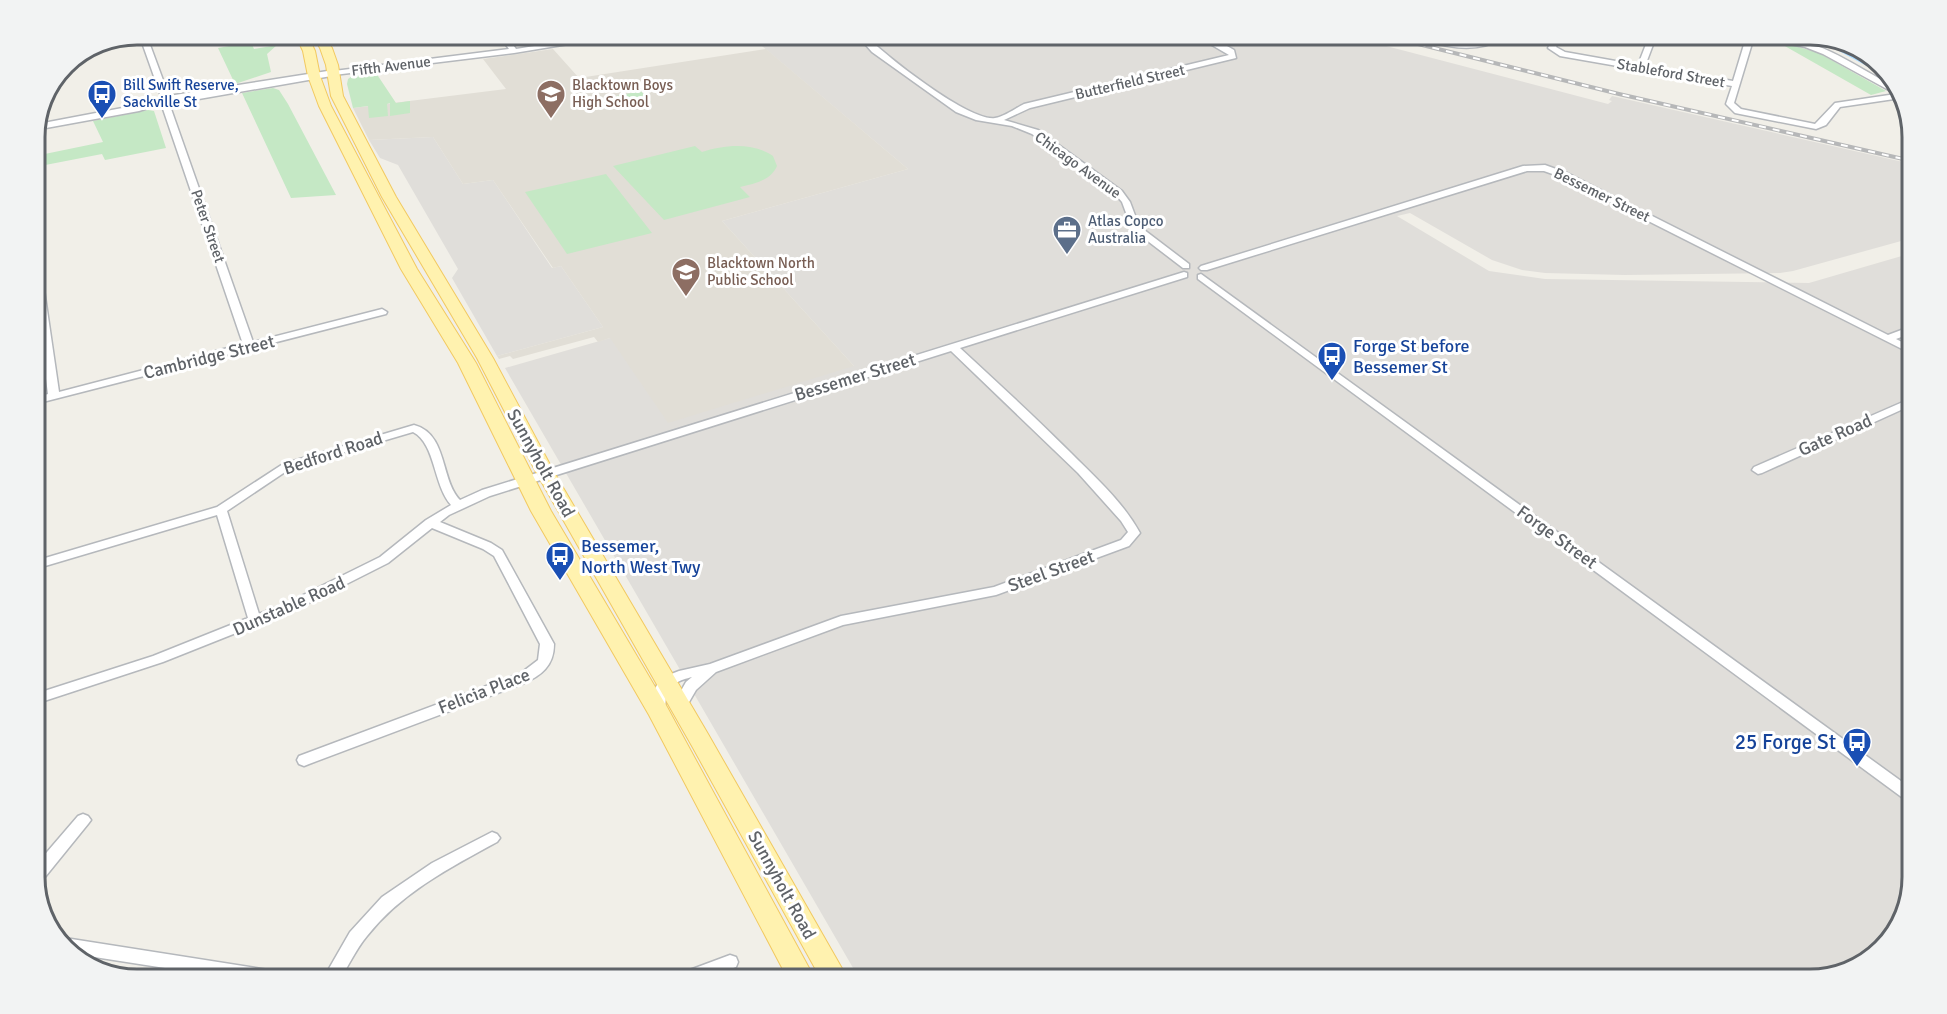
<svg xmlns="http://www.w3.org/2000/svg" width="1947" height="1014" viewBox="0 0 1947 1014" font-family="Signika,sans-serif">
  <style>
    .industrial { fill: #e0deda }
    .education { fill: #e1ded6 }
    .green { fill: #c5e8c5 }
    .water { fill: #aadaff }
    .lines { fill: none; stroke-linecap: round; stroke-linejoin: round }
    .minor-casing { stroke: #b5b8bc; stroke-width: 3 }
    .tertiary-casing { stroke: #b5b8bc; stroke-width: 3 }
    .primary-casing { stroke: #f2c960; stroke-width: 2 }
    .minor { fill: #fff; fill-rule: evenodd }
    .tertiary { fill: #fff; fill-rule: evenodd }
    .primary { fill: #fff2af; fill-rule: evenodd }
    .rail-casing { stroke: #b6b7b8; stroke-width: 4 }
    .rail { stroke: #fff; stroke-width: 2; stroke-dasharray: 7; stroke-linecap: butt }
    .labels { text-anchor: middle; stroke-width: 6; stroke-linejoin: round; paint-order: stroke }
    .far-street-label { font-size: 15px; fill: #5f6368; stroke: #fff }
    .far-transit-label { font-size: 15px; fill: #164399; stroke: #fff; text-anchor: start }
    .far-education-label { font-size: 15px; fill: #785e54; stroke: #fff; text-anchor: start }
    .far-service-label { font-size: 15px; fill: #4e5e75; stroke: #fff; text-anchor: start }
    .transit-label { font-size: 18px; fill: #164399; stroke: #fff; text-anchor: start }
    .street-label { font-size: 18px; fill: #5f6368; stroke: #fff }
    .near-transit-label { font-size: 21px; fill: #164399; stroke: #fff; text-anchor: end }
    .rim { fill: none; stroke: #5f6368; stroke-width: 3 }
  </style>
  <rect width="100%" height="100%" fill="#f1efe8"/>
  <path class="industrial" d="M749,35H1318L1367,41L1608,104L1612,101L1609,100L1612,96L1912,164V238L1793,271L1780,273L1625,275L1545,273L1522,270L1492,260L1410,213L1397,216L1489,271L1545,279L1809,283L1912,253V877L1902,922L1861,966L1810,979H864L856,973L505,368L610,338L854,366L722,221L908,169Z
    M433,137L463,184L493,180L552,268L561,266L603,327L497,356L452,278L458,269L398,165L380,158L369,140Z"/>
  <path class="education" d="M553,49L579,78L766,49L908,169L722,221L854,366L668,423L610,338L598,342L594,337L513,359L510,356L499,359L497,356L603,327L561,266L553,268L493,180L463,184L433,137L369,140L353,108L506,89L483,59Z"/>
  <path class="green" d="M251,42L254,49L277,45L267,54L271,72L235,84L218,48Z
    M1785,43L1819,53L1886,91L1871,95L1783,45Z
    M376,73L396,103L410,101V113L390,116V103L387,104L388,116L369,118L368,106L353,108L347,84L348,79L352,76Z
    M273,88L279,90L288,104L336,195L291,198L242,93Z
    M641,91L651,102L621,109L611,97Z
    M148,110L154,111L166,148L105,160L102,154L35,167V156L103,142L93,121Z
    M695,146L702,152C724,145 753,142 773,156L777,166C771,180 755,184 740,187L750,197L664,220L613,166Z
    M606,174L652,233L567,254L525,192Z"/>
  <path class="water" d="M1846,47L1860,49L1889,75L1887,77L1839,51V48Z"/>
  <g class="lines">
    <g class="minor-casing">
      <path id="minor" d="M139,34H146L170,99L169,101L162,99Z
        M498,34H505L516,49L609,34H629L514,53L334,75L330,73L334,71L509,49Z
        M856,34H864C883,54 969,122 995,118C1004,117 1016,108 1024,104L1229,55L1205,41V37H1211L1234,50L1236,58L1030,108L1004,120L1038,130L1122,191L1130,202L1139,226L1189,264V268H1183L1132,229L1122,202L1116,195L1032,134L1012,126L976,120L956,112L872,52Z
        M1412,34C1441,34 1465,50 1494,37V34H1501L1502,38C1477,55 1437,47 1412,34Z
        M1555,34H1562L1556,47L1565,52L1638,65L1650,34H1657L1645,66L1733,81L1746,38L1733,34C1765,34 1799,37 1829,51C1853,62 1875,77 1898,89L1901,98L1840,107L1826,125L1816,129L1735,113L1726,104L1732,86L1560,56L1548,48ZM1760,38L1805,47L1823,54L1896,94L1835,103L1815,124L1741,109L1734,103L1753,40Z
        M163,104L170,106L253,342L382,309L387,312L386,314L35,404V398L48,394L35,295V259L40,262L59,392L243,344L162,106Z
        M1545,165L1567,173L1888,335L1912,326V333L1896,339L1912,347V354L1561,177L1544,171H1527L1207,270H1201L1199,268L1201,266L1523,166Z
        M1184,272L1187,273V277L960,348C998,383 1035,417 1071,453C1096,478 1123,502 1140,533L1129,546L996,595L843,625L716,672L696,690L685,709L680,710L675,709L673,705L686,682L692,677C681,680 667,684 666,697C665,703 666,706 664,712L659,713L654,712L652,708V694L661,678L679,671L710,664L841,616L994,587L1121,540L1128,532L1121,521L1078,473L951,351L490,496L449,515L440,522L491,543L502,550L554,644C554,666 541,676 522,684L309,764L304,766L299,764L297,760L299,756L521,673L538,660L540,644L494,556L483,549L432,528L388,563L299,608L163,662L35,704V694L153,656L248,618L217,515L35,569V561L217,507L283,464L414,425C448,434 440,479 460,500L482,490ZM413,432C436,444 433,485 451,505L426,520L380,557L289,602L259,614L227,511L291,468Z
        M1201,274L1912,789V803L1907,801L1198,279V275Z
        M1912,398V405L1762,473L1758,474L1752,470L1754,467Z
        M83,814L88,816L91,820L88,824L41,882L35,883V866L78,816Z
        M492,832L497,834L500,838L497,842C449,868 401,893 367,936C356,949 349,965 340,979H323L350,932L382,897L432,863Z
        M65,938L281,972L287,974L289,979H237L195,973L191,979H174L178,970L75,954L59,940Z
        M730,955L736,957L738,962L736,967L704,979H677L679,974Z"/>
    </g>
    <g class="tertiary-casing">
      <path id="tertiary" d="M334,70L339,73L337,75L176,103H164L139,111L35,130L38,124L138,105L162,97Z"/>
    </g>
    <g class="primary-casing">
      <path id="primary" d="M295,34H307L315,51L320,76L331,106L417,269L476,363L551,511L667,707L815,979H788L649,715L531,511L458,363L401,269L319,106L308,76L303,51Z
        M312,34H323L332,48L338,65L343,96L396,197L493,358L555,474L708,734L848,979H821L692,746L537,474L477,358L382,197L331,96L326,65L320,48Z"/>
    </g>
    <use href="#minor" class="minor"/>
    <use href="#tertiary" class="tertiary"/>
    <use href="#primary" class="primary"/>
    <g class="rail-casing">
      <path id="rail" d="M1378,34L1619,94L1912,161"/>
    </g>
    <use href="#rail" class="rail"/>
  </g>
  <defs>
    <g id="bus-pin" transform="scale(1.5)"><path d="M0 17L-7.5 6A9.5 9.5 0 1 1 7.5 6Z" fill="#1a4fb4" stroke="#fff"/><path d="M-5-6H5V4H4V6H2V4H-2V6H-4V4H-5ZM-3.5-4V0h7V-4ZM-3.5 1.2v1.5H-2V1.2ZM2 1.2v1.5H3.5V1.2Z" fill="#fff"/></g>
    <g id="school-pin" transform="scale(1.5)"><path d="M0 17L-7.5 6A9.5 9.5 0 1 1 7.5 6Z" fill="#8d6e63" stroke="#fff"/><path d="M0-5L7-2L0 1L-7-2ZM-4 1L0 2.5L4 1V4Q0 6-4 4Z" fill="#fff"/></g>
    <g id="office-pin" transform="scale(1.5)"><path d="M0 17L-7.5 6A9.5 9.5 0 1 1 7.5 6Z" fill="#5c6f8a" stroke="#fff"/><path d="M-6-3h4V-5.5h4V-3h4V5H-6ZM-1-4.5V-3h2v-1.5ZM-6 0V1H6V0Z" fill="#fff"/></g>
  </defs>
  <g fill-rule="evenodd">
    <use href="#bus-pin" x="102" y="94"/>
    <use href="#school-pin" x="551" y="94"/>
    <use href="#office-pin" x="1067" y="230"/>
    <use href="#school-pin" x="686" y="272"/>
    <use href="#bus-pin" x="1332" y="356"/>
    <use href="#bus-pin" x="560" y="556"/>
    <use href="#bus-pin" x="1857" y="742"/>
  </g>
  <g class="labels">
    <g class="far-street-label">
      <text transform="translate(391 66) rotate(-7)" y="5">Fifth Avenue</text>
      <text transform="translate(1671 73) rotate(10)" y="5">Stableford Street</text>
      <text transform="translate(1130 82) rotate(-13)" y="5">Butterfield Street</text>
      <text transform="translate(1078 165) rotate(36)" y="5">Chicago Avenue</text>
      <text transform="translate(1602 195) rotate(26)" y="5">Bessemer Street</text>
      <text transform="translate(208 226) rotate(71)" y="5">Peter Street</text>
    </g>
    <g class="far-transit-label">
      <text x="123" y="90">Bill Swift Reserve,<tspan x="123" dy="17">Sackville St</tspan></text>
    </g>
    <g class="far-education-label">
      <text x="572" y="90">Blacktown Boys<tspan x="572" dy="17">High School</tspan></text>
      <text x="707" y="268">Blacktown North<tspan x="707" dy="17">Public School</tspan></text>
    </g>
    <g class="far-service-label">
      <text x="1088" y="226">Atlas Copco<tspan x="1088" dy="17">Australia</tspan></text>
    </g>
    <g class="transit-label">
      <text x="1353" y="352">Forge St before<tspan x="1353" dy="21">Bessemer St</tspan></text>
      <text x="581" y="552">Bessemer,<tspan x="581" dy="21">North West Twy</tspan></text>
    </g>
    <g class="street-label">
      <text transform="translate(209 357) rotate(-14)" y="6">Cambridge Street</text>
      <text transform="translate(855 377) rotate(-17)" y="6">Bessemer Street</text>
      <text transform="translate(1835 435) rotate(-24)" y="6">Gate Road</text>
      <text transform="translate(333 453) rotate(-18)" y="6">Bedford Road</text>
      <text transform="translate(541 463) rotate(61)" y="6">Sunnyholt Road</text>
      <text transform="translate(1557 537) rotate(36)" y="6">Forge Street</text>
      <text transform="translate(1051 571) rotate(-20)" y="6">Steel Street</text>
      <text transform="translate(289 606) rotate(-24)" y="6">Dunstable Road</text>
      <text transform="translate(484 691) rotate(-21)" y="6">Felicia Place</text>
      <text transform="translate(782 885) rotate(61)" y="6">Sunnyholt Road</text>
    </g>
    <g class="near-transit-label">
      <text x="1836" y="749">25 Forge St</text>
    </g>
  </g>
  <path d="M0 0H1947V1014H0ZM137 45H1810A92 92 0 0 1 1902 137V877A92 92 0 0 1 1810 969H137A92 92 0 0 1 45 877V137A92 92 0 0 1 137 45Z" fill="#f2f3f3" fill-rule="evenodd"/>
  <path class="rim" d="M137 45H1810A92 92 0 0 1 1902 137V877A92 92 0 0 1 1810 969H137A92 92 0 0 1 45 877V137A92 92 0 0 1 137 45Z"/>
</svg>
